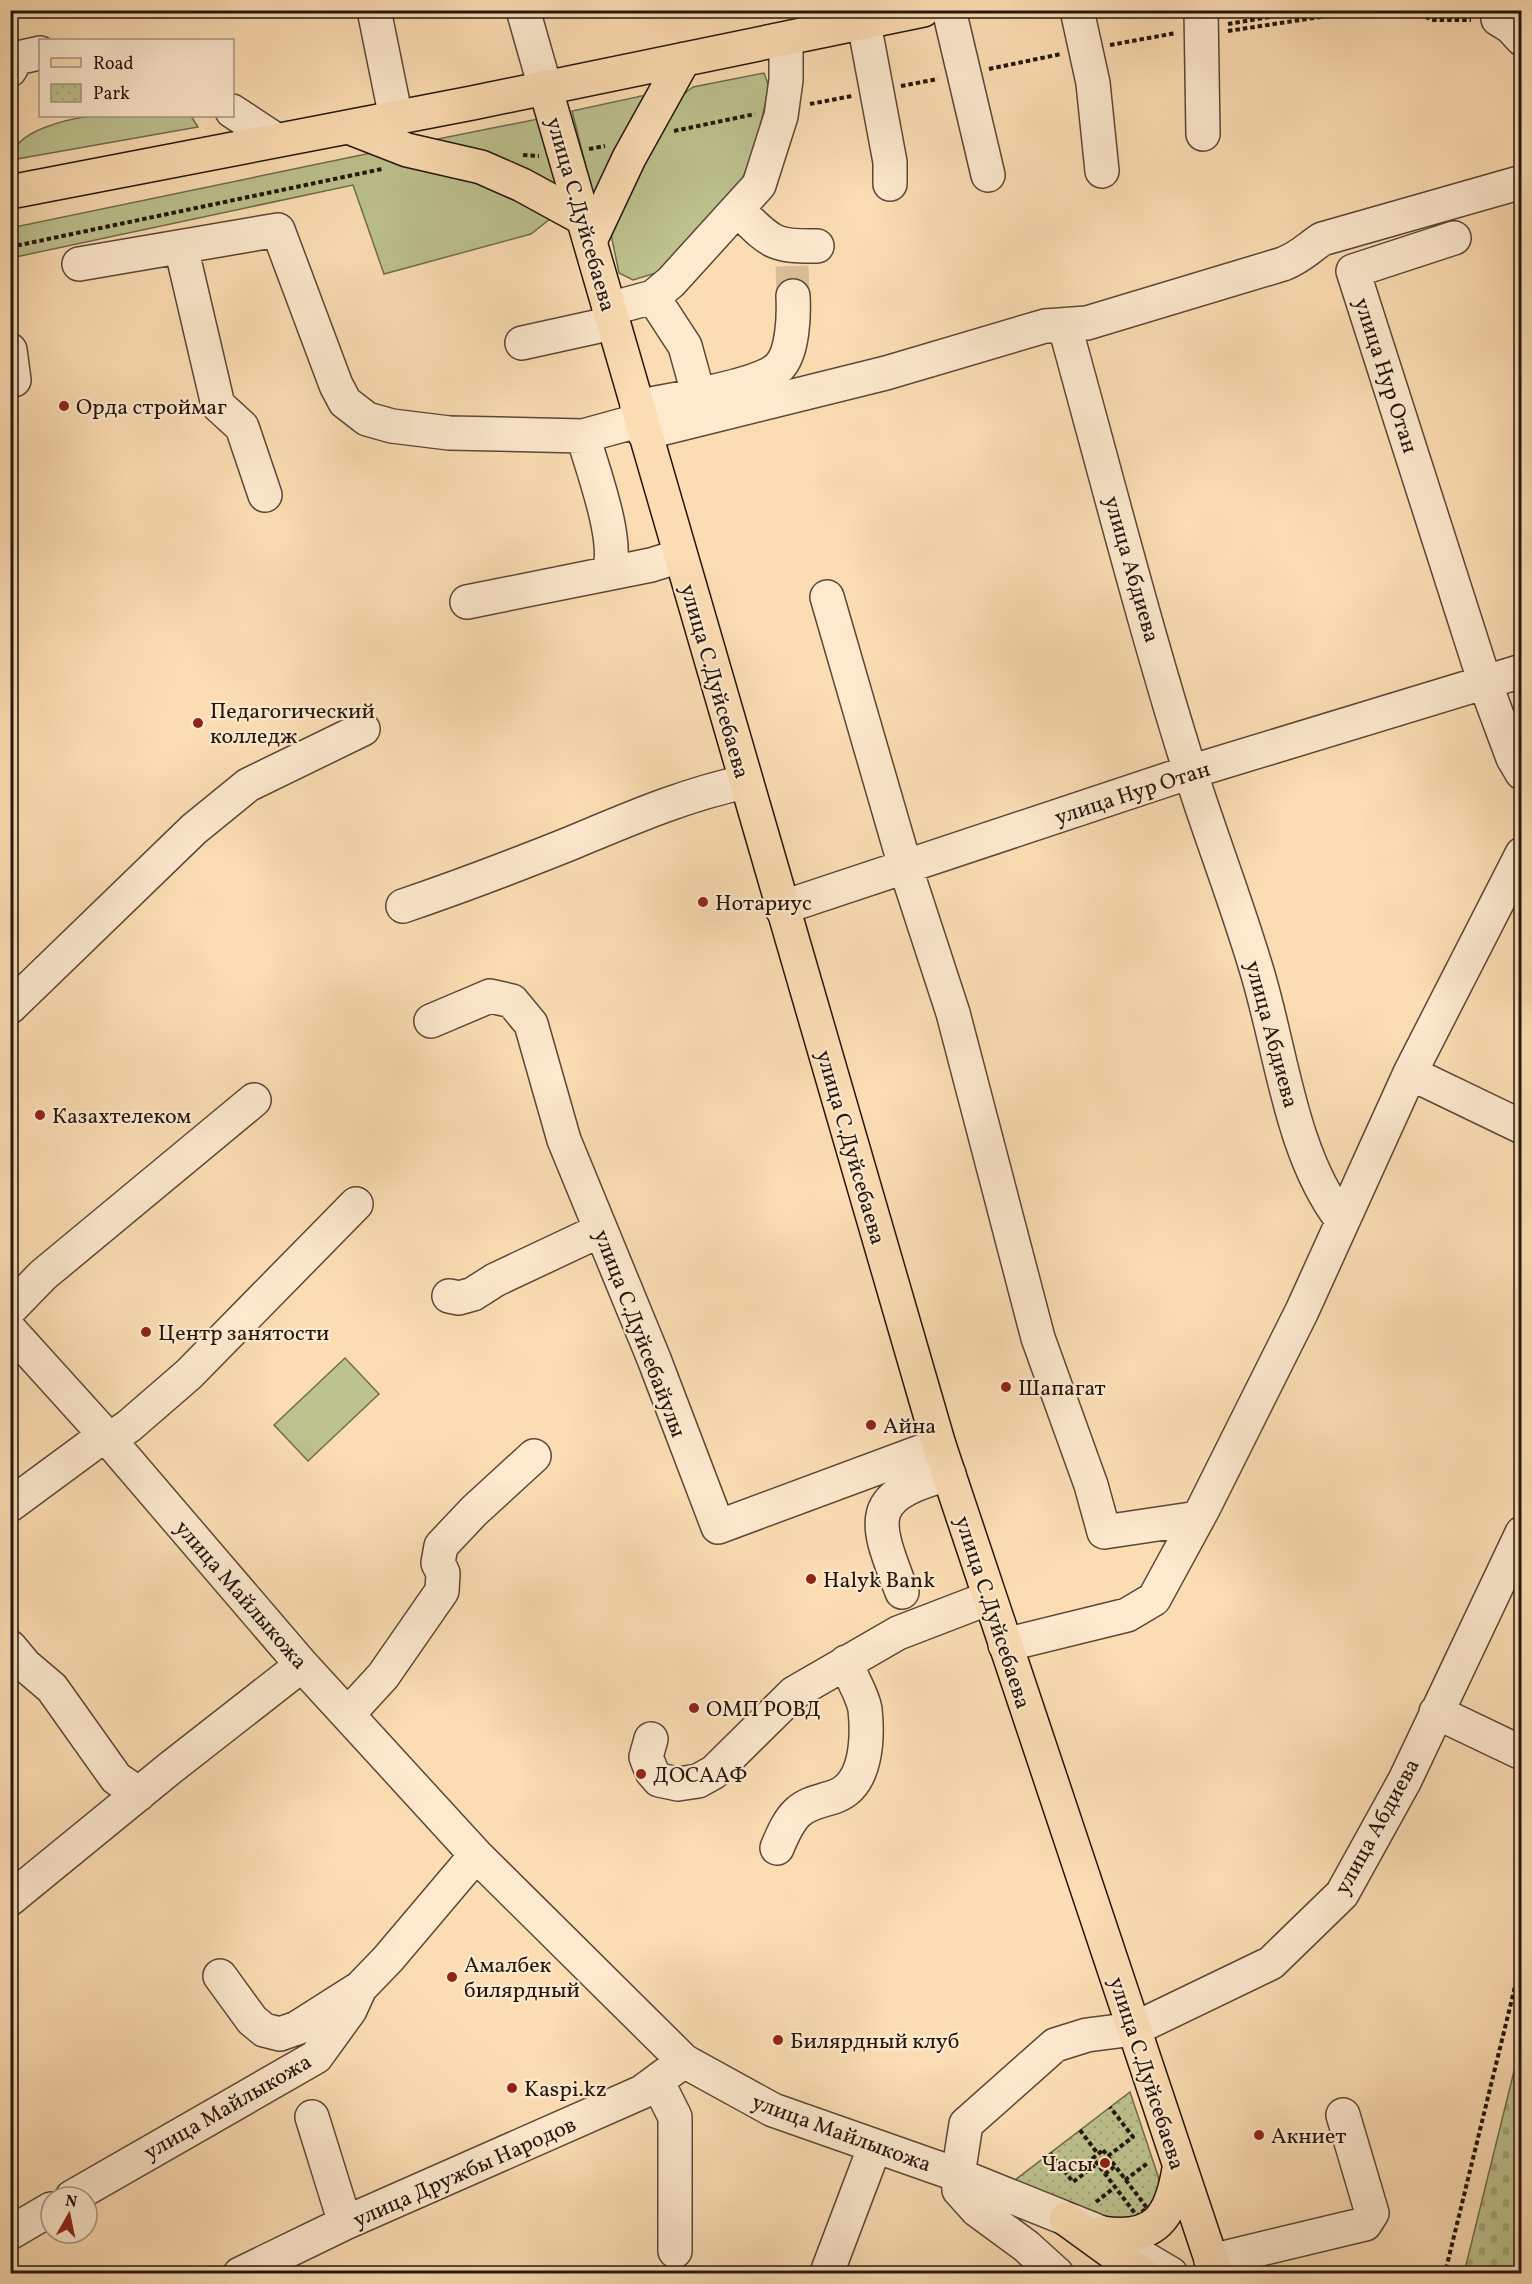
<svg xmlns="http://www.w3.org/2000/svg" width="1532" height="2284" viewBox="0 0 1532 2284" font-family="Vollkorn,serif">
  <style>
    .green { fill: #bdc28e; stroke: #706c4e; stroke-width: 1.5 }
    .cemetery { fill: url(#cemetery-stones); stroke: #706c4e; stroke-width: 1.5 }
    .park { fill: url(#park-dots); stroke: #706c4e; stroke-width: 1.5 }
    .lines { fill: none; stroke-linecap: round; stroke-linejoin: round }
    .minor-tunnel { stroke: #dbbf9a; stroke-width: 33; stroke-dasharray: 33 16; stroke-linecap: butt }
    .minor-casing { stroke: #594837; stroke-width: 36 }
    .major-casing { stroke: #23160e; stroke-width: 36 }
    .highway-casing { stroke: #23160e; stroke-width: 36 }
    .path { stroke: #23160e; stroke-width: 4; stroke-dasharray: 4.5 3; stroke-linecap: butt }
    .minor { stroke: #fde9ce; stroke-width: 33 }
    .major { stroke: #fcddb3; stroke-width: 33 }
    .highway { stroke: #fcddb3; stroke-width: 33 }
    .poi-dot { fill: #8f2418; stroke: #fde9ce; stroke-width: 2 }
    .labels { text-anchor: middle; stroke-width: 4.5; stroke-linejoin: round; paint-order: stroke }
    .street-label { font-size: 22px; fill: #23160e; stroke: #fde9ce }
    .poi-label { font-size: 22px; fill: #23160e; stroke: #fde9ce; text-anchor: start }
  </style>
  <defs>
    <pattern id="cemetery-stones" width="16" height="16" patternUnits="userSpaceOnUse" patternTransform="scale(1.5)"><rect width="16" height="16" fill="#bdc28e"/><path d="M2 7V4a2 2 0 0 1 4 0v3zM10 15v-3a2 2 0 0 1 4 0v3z" fill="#a2a679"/></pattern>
    <pattern id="park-dots" width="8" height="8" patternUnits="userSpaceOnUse" patternTransform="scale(1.5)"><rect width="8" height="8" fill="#bdc28e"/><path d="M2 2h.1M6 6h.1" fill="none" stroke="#a2a679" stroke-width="1.8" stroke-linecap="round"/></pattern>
  </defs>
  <rect width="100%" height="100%" fill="#fcddb3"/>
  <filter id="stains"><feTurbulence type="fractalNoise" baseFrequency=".00333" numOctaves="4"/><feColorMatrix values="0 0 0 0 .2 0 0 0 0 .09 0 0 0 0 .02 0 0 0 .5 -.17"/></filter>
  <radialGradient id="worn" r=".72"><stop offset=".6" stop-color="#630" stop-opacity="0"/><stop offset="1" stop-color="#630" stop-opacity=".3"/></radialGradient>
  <path class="green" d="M764,73L769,87L756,145L738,190L662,271L633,280L619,273L611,234L668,106L693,87Z
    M655,93L595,203L572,111Z
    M91,116H191L198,127L11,160C12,131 68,119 91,116Z
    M538,119L563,201L408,145Z
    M371,153L469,174L551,218L531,234L384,274L353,185L11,258L10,228Z
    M345,1358L379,1394L308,1461L274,1425Z"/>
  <path class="cemetery" d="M1521,2043V2273H1464Z"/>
  <path class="park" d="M1130,2092L1158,2176L1161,2191L1149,2218L1113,2223L1015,2180Z"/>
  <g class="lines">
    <path class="minor-tunnel" d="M792,266L793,296"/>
    <g class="minor-casing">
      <path id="minor" d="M374,10L396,118
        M523,10L545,87
        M949,10L988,175
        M1077,10L1093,83L1102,171
        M1201,10L1203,134
        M1498,19L1511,27L1522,39
        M864,23L890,162V184
        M10,70L17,58L40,53
        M232,111L276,140
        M738,210C770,241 771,247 817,246
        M1454,238L1353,271L1485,683L1513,758L1522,773
        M181,247L218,405L242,427L265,495
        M79,264L278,230L336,385L345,402L367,419L392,426L449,433L583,436L641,420
        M653,297L685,346L698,393
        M609,309L653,297L671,282L759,185L781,116L786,80V39
        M1065,327C1106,475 1144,625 1190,771C1211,837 1236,901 1256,968C1281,1048 1290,1153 1342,1220
        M522,343L613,323
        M10,350L14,380
        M637,407C667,400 760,387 779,367C793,353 794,315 793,296
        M644,433L886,373L1045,326L1087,323L1283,264C1301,257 1307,249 1322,239L1522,182
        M583,436C592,468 621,544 608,572
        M827,597L905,866L953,1013L1038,1338L1091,1485L1104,1532L1198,1518
        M467,602L651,565L680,556
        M403,906C459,887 514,866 569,844C627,820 683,795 745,782
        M781,908L1190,772L1522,671
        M10,1007L194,829L248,785L363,729
        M431,1021L490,996L512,1001L531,1024L564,1140L654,1359L718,1527L939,1445
        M1410,1073L1522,1127
        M449,1296L459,1298L473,1294L495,1280L601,1230
        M10,1309L43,1275L254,1100
        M10,1330L105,1435L302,1665L476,1855L684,2061L773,2110L958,2175L1102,2233L1171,2274
        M109,1440L129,1426L189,1374L356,1204
        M10,1505L105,1435
        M902,1592C875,1521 863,1496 949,1474
        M1005,1645L1127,1615L1154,1599L1203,1509L1302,1311L1410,1073L1522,854
        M10,1647L25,1665L52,1688L116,1778L139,1794
        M1436,1712L1522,1753
        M348,1714L383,1676L442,1591L443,1573L438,1563L441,1546L474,1511L534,1456
        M651,1739L646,1757L652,1772L659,1780L678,1784L698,1781L714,1772L794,1693L898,1633L989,1598
        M777,1848C782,1836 788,1821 798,1812C809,1802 823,1801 836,1796C867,1784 868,1738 865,1709C862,1693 851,1678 846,1662
        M10,1899L169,1769L302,1665
        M220,1976L252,2020L264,2030L280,2034L297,2028L360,1988
        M653,2084L664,2095L675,2117V2251
        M312,2117L345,2223
        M72,2197L316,2057L350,2010L360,1988L388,1959L476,1855
        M10,2233L51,2209
        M1211,2261L1365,2224L1372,2213L1343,2115
        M828,2270L875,2146
        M240,2274L345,2223L642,2092L684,2061
        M1057,2274L1026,2246L977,2210L959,2190L958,2175L966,2124L1055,2045L1087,2035L1134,2029L1271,1963L1342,1894L1405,1780L1522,1533"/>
    </g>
    <g class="major-casing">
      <path id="major" d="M545,87L939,1445L1216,2274
        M1066,2219L1142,2274
        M1102,2233C1156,2241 1171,2217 1179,2169"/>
    </g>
    <g class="highway-casing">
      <path id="highway" d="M348,127L407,150L481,167L522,185L584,219
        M10,192L472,103L923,10
        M590,241L629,158L684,59"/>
    </g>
    <path class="path" d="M1412,10L1432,20H1471
      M1228,24L1310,10
      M1228,31L1366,10
      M1110,45L1176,33
      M989,69L1061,54
      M901,86L938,79
      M810,104L852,96
      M674,131L755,114
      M589,149L605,146
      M523,155L539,156
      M10,247L382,169
      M1080,2130L1098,2154
      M1103,2150L1147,2208L1137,2216L1093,2158Z
      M1050,2153L1073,2182L1097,2164
      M1108,2156L1133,2137L1110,2107
      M1105,2174L1115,2166
      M1125,2180L1148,2163
      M1096,2202L1115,2187
      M1442,2274L1445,2273L1522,1958"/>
    <use href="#minor" class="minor"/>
    <use href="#major" class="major"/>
    <use href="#highway" class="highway"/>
  </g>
  <g class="poi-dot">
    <circle cx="64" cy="406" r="6"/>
    <circle cx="198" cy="723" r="6"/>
    <circle cx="703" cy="902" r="6"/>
    <circle cx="40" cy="1115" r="6"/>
    <circle cx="146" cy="1332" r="6"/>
    <circle cx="1006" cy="1387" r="6"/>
    <circle cx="871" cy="1425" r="6"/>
    <circle cx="811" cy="1579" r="6"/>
    <circle cx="694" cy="1708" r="6"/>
    <circle cx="641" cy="1774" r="6"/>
    <circle cx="452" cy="1977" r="6"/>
    <circle cx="778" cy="2040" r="6"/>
    <circle cx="512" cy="2088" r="6"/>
    <circle cx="1259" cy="2135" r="6"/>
    <circle cx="1105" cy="2163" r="6"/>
  </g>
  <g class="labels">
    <g class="street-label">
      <text transform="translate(582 214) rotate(74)" y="8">улица С.Дуйсебаева</text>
      <text transform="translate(1387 375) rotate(72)" y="8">улица Нур Отан</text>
      <text transform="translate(1133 569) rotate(74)" y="8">улица Абдиева</text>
      <text transform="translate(716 681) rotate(74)" y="8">улица С.Дуйсебаева</text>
      <text transform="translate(1132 792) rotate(-18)" y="8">улица Нур Отан</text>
      <text transform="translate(1273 1034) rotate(75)" y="8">улица Абдиева</text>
      <text transform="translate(852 1147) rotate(74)" y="8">улица С.Дуйсебаева</text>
      <text transform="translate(641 1333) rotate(69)" y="8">улица С.Дуйсебайулы</text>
      <text transform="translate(242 1594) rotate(49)" y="8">улица Майлыкожа</text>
      <text transform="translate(994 1612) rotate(72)" y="8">улица С.Дуйсебаева</text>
      <text transform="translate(1376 1826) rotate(-61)" y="8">улица Абдиева</text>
      <text transform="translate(1148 2073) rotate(72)" y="8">улица С.Дуйсебаева</text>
      <text transform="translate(227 2106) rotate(-30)" y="8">улица Майлыкожа</text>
      <text transform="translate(842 2132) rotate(20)" y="8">улица Майлыкожа</text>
      <text transform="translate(464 2171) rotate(-24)" y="8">улица Дружбы Народов</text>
    </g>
    <g class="poi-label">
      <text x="76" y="414">Орда строймаг</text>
      <text x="210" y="718">Педагогический<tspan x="210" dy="25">колледж</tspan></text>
      <text x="715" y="910">Нотариус</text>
      <text x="52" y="1123">Казахтелеком</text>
      <text x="158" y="1340">Центр занятости</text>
      <text x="1018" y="1395">Шапагат</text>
      <text x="883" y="1433">Айна</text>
      <text x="823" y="1587">Halyk Bank</text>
      <text x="706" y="1716">ОМП РОВД</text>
      <text x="653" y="1782">ДОСААФ</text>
      <text x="464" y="1972">Амалбек<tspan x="464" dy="25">билярдный</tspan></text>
      <text x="790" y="2048">Билярдный клуб</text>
      <text x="524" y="2096">Kaspi.kz</text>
      <text x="1271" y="2143">Акниет</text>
      <text x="1093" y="2171" text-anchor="end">Часы</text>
    </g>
  </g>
  <rect width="1532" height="2284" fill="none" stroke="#fcddb3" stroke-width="36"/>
  <rect x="12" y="12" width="1508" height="2260" fill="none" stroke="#23160e" stroke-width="3"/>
  <rect x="18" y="18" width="1496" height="2248" fill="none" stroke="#23160e" stroke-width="1.5"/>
  <rect x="39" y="39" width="195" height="78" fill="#fde9ce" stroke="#a69581" stroke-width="1.5"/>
  <rect x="51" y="58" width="30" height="9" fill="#fcddb3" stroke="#a69581" stroke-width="1.5"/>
  <text x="93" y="69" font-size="18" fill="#23160e">Road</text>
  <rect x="51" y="84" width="30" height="18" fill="url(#park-dots)" stroke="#a69581" stroke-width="1.5"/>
  <text x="93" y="99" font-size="18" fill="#23160e">Park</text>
  <g transform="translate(69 2215) rotate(9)"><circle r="28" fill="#fde9ce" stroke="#a69581" stroke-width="1.5"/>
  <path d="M0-4.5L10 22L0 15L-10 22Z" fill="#8f2418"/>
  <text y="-9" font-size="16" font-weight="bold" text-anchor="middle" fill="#23160e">N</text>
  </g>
  <rect width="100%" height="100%" filter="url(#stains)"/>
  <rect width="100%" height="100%" fill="url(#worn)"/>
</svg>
